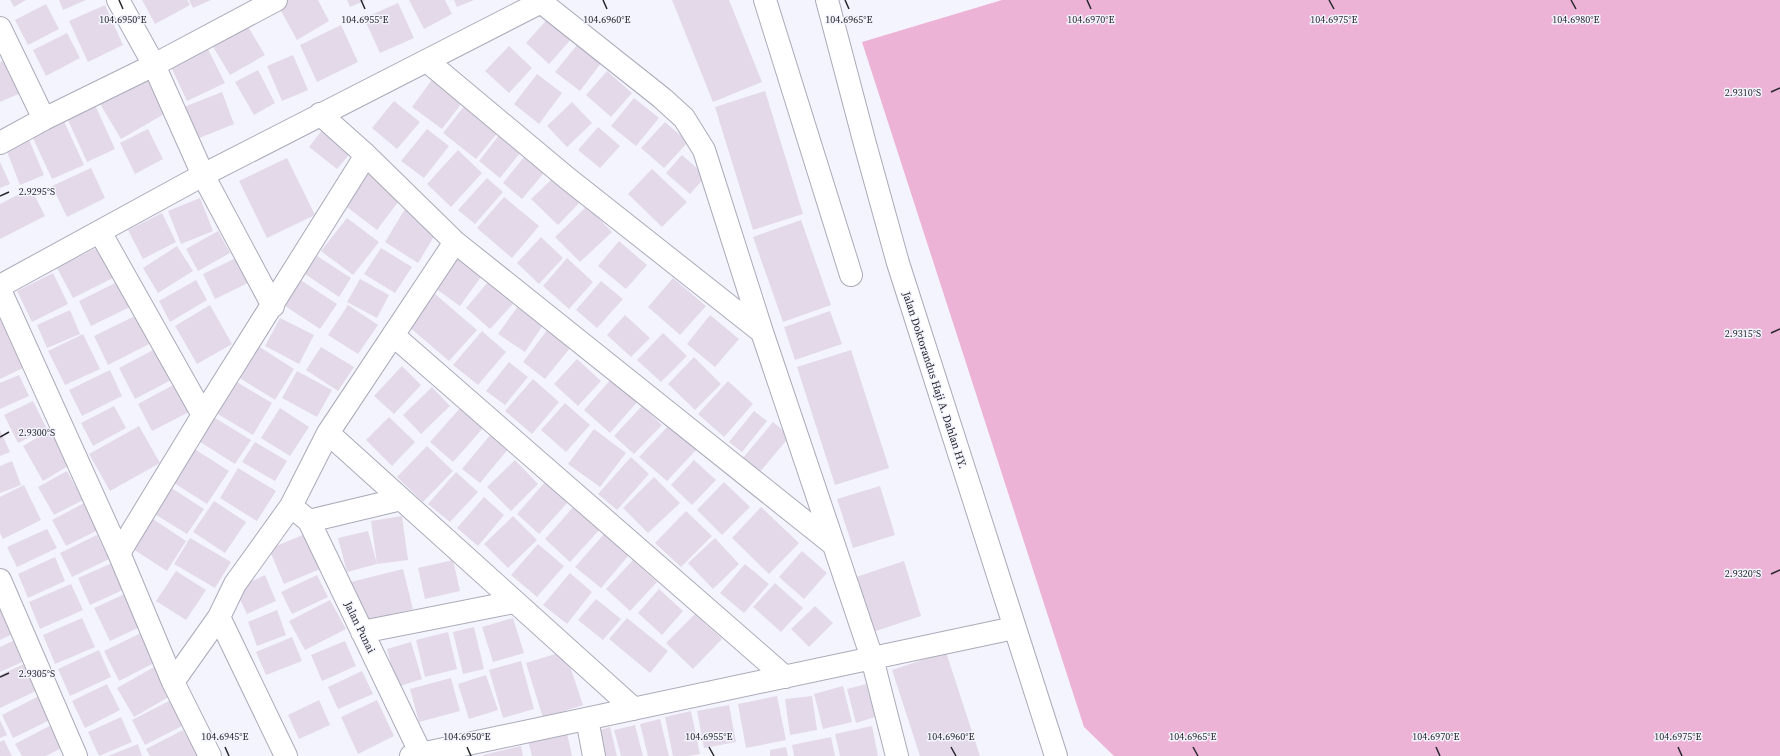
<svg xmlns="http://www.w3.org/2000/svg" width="1780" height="756" viewBox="0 0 1780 756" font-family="'Source Serif 4',serif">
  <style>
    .forest { fill: #ecb3d6 }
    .building { fill: #e3d9e8 }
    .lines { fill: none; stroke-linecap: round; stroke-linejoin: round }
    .minor-casing { stroke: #aaaaba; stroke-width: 24 }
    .minor { stroke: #fff; stroke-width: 22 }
    .ticks { fill: none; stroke: #27272d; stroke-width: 1.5 }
    .labels { text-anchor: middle; stroke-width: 3; stroke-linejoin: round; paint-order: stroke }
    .street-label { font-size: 11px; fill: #27272d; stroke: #f4f4fe }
    .ticks-label { font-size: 10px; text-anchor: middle; fill: #27272d; stroke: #f4f4fe; stroke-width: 3; stroke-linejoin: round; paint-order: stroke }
  </style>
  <rect width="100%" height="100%" fill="#f4f4fe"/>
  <path class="forest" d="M1002,0H1780V756H1114L1084,727L862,42Z"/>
  <path class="building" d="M10,0H26L14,7Z
    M59,0H86L63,10Z
    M142,0H187L190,5L155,24Z
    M189,0H211L193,8Z
    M281,0H318L329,21L297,40L276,2Z
    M347,0H366L350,7Z
    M409,0H445L452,14L424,29Z
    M454,0H474L457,7Z
    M672,0H729L762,82L713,102Z
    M398,3L414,38L380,53L364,18Z
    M46,4L59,29L28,45L15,20Z
    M105,5L123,45L88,62L69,21Z
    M552,14L575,35L549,64L526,43Z
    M247,25L265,55L230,75L212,45Z
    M341,25L358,62L317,82L300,45Z
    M67,33L80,58L46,76L33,50Z
    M577,45L601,63L580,91L555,72Z
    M509,46L532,68L509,93L485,71Z
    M208,49L225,83L187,101L171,67Z
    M293,55L308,90L282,101L267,66Z
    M8,59L23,92L0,102V62Z
    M258,70L275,103L254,115L235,82Z
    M607,71L632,93L611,117L586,95Z
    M537,74L562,93L539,124L514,104Z
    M145,76L166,113L121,139L99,102Z
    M434,77L465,99L442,129L412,107Z
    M765,91L803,214L753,230L715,107Z
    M222,92L234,124L197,139L184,107Z
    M634,98L659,118L636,146L611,126Z
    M470,99L503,126L476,159L443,133Z
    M394,101L420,122L397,149L372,128Z
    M572,102L592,123L567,147L547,126Z
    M95,105L115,149L87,162L67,118Z
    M63,119L84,165L52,179L31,134Z
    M665,122L688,142L664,168L641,148Z
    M326,125L355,148L337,169L309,147Z
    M598,127L620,146L600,168L578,150Z
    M148,129L163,159L135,174L120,143Z
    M427,129L449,146L424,178L401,161Z
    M503,130L525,147L500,178L479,161Z
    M27,135L44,175L20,185L4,144Z
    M458,150L482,173L451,207L427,184Z
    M682,155L706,176L690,194L666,173Z
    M524,157L544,173L522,199L503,183Z
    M287,158L315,215L267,238L239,181Z
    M0,162L10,184L0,188Z
    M91,168L105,198L67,217L52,186Z
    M652,169L687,202L662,227L628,194Z
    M369,172L401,198L377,230L343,204Z
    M487,178L503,192L475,224L458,210Z
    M553,178L579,203L558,225L531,199Z
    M31,188L45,216L0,239V204Z
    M504,197L539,226L512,258L477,228Z
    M200,198L213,231L181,244L168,211Z
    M587,206L612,232L580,262L555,237Z
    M405,209L438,230L418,263L385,242Z
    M162,213L176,242L143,259L128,230Z
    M347,218L379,242L353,275L321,251Z
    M801,220L831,305L783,322L753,237Z
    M218,231L230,253L198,271L186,249Z
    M541,237L563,258L539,284L517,263Z
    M619,241L647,265L626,289L598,266Z
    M104,244L119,275L73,298L57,268Z
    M177,246L193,271L158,293L143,268Z
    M381,248L412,267L395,293L364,274Z
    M317,256L351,278L339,297L305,274Z
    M459,256L483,274L460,306L435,288Z
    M238,257L250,282L215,299L203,274Z
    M567,258L593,282L569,309L543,286Z
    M53,273L68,304L32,322L17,291Z
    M673,278L706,306L680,335L648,307Z
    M299,279L337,304L320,329L282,304Z
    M360,279L389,295L377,318L347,302Z
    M196,280L207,300L170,322L159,301Z
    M119,281L132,306L91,326L79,301Z
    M601,281L623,299L597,328L576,310Z
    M488,282L513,304L490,329L466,308Z
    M435,294L477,330L449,361L408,326Z
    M521,302L547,319L525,352L498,334Z
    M210,305L232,344L197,364L175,326Z
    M348,305L378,325L358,354L328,335Z
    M0,309L27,366L0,379Z
    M70,310L80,334L47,348L37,325Z
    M830,311L842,344L795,360L784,327Z
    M143,312L157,340L108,365L94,336Z
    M625,315L650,338L631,357L607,335Z
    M710,315L739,339L715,367L687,344Z
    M280,318L314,335L299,364L265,346Z
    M551,325L574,343L545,379L523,362Z
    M482,331L506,352L478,385L453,365Z
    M663,333L687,356L661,382L637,360Z
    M83,334L100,369L65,385L48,351Z
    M255,344L294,369L275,400L235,375Z
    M321,347L354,367L338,391L306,370Z
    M157,348L173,379L135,399L119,368Z
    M851,350L889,468L835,485L797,367Z
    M694,357L721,384L695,410L668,384Z
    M577,359L601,381L578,406L554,384Z
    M509,362L528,377L505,405L486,391Z
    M402,366L421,385L394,414L374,396Z
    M110,370L122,396L82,416L69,390Z
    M297,371L332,390L317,417L282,398Z
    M19,375L29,396L0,409V383Z
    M612,378L638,401L610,433L584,410Z
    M533,379L559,402L532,434L505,411Z
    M235,381L272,403L253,435L216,413Z
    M728,381L753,404L724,437L698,414Z
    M177,383L191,411L152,431L138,404Z
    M432,387L450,406L421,434L403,415Z
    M33,401L47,429L18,443L4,415Z
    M565,403L590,425L566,452L541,430Z
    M114,406L126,428L93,446L81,423Z
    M642,406L662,425L634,454L614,436Z
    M461,407L484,427L453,462L430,442Z
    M280,408L309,427L290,456L261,438Z
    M754,411L767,421L742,452L729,442Z
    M212,416L251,440L235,464L197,440Z
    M389,417L415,442L392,466L366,440Z
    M773,422L790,436L759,473L742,459Z
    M670,424L697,449L667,481L639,457Z
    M139,426L160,463L110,491L89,454Z
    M52,429L73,463L43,481L23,446Z
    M594,429L626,453L600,487L568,464Z
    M0,430L10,452L0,456Z
    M491,434L509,448L480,483L462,469Z
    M255,442L287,461L275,481L242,462Z
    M427,446L453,471L423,502L397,477Z
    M193,448L229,471L207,504L171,481Z
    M631,457L649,474L617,510L598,494Z
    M515,460L538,484L511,511L487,487Z
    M694,460L716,480L692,505L671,485Z
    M12,461L21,485L0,493V466Z
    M238,468L276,491L257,521L220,498Z
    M67,471L83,500L54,515L38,487Z
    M456,472L478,492L450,522L428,504Z
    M654,477L680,503L648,533L623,508Z
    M545,482L568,502L539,534L517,514Z
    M724,482L750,507L722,535L697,510Z
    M24,485L41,520L3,539L0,533V497Z
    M880,486L895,535L853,548L837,499Z
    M170,487L204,509L187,534L153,513Z
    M484,497L504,515L478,546L457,528Z
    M88,501L102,528L66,546L52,520Z
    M214,501L246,522L225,553L193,532Z
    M576,504L602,527L570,562L545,539Z
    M761,507L799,543L769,574L732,538Z
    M686,511L712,536L681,567L655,543Z
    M402,516L408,560L377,564L347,572L338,538L368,531L377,564L371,521Z
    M513,516L537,540L508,568L484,544Z
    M153,519L186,541L167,571L133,549Z
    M47,529L57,548L17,567L7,547Z
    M305,534L320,569L284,584L269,549Z
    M604,534L629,555L601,588L575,567Z
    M97,535L109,559L72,577L60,553Z
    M190,538L231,562L215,588L174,564Z
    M715,538L739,564L713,589L688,563Z
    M538,544L564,566L537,597L511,575Z
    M802,551L827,573L804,599L779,577Z
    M55,557L65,581L28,598L18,574Z
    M453,560L460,591L425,599L418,568Z
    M633,560L657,582L630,611L606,589Z
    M904,561L921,616L870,633L853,578Z
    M112,563L125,589L90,605L78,578Z
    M745,564L769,584L744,613L720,593Z
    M403,569L413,609L361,622L351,582Z
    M176,571L206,590L186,620L156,601Z
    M570,573L592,592L567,624L543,605Z
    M265,575L276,601L247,614L235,589Z
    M317,575L328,597L292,614L281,592Z
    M775,583L803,608L781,632L753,607Z
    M71,584L83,610L40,629L29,602Z
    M659,589L683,611L662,635L638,613Z
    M127,593L142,626L110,641L94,608Z
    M596,599L621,619L603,640L578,620Z
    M330,600L346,629L305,650L289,621Z
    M815,606L833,623L809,647L791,629Z
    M5,608L17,632L0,640V611Z
    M277,610L286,635L257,646L248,622Z
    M695,614L722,639L693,669L666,643Z
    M82,618L95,647L55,664L43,635Z
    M513,618L524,653L493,662L482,627Z
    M627,618L668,651L650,673L609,639Z
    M474,627L484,669L463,674L453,632Z
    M448,632L457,669L425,677L416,640Z
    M141,633L156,662L119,681L104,651Z
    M292,637L302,661L266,675L256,652Z
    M19,638L29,659L0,672V647Z
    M345,641L356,666L322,681L311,655Z
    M411,642L422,679L397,687L387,649Z
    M99,650L111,677L70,696L58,669Z
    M565,651L583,705L543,718L526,663Z
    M946,652L980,756H920L892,670Z
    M521,661L534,709L503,718L489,670Z
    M26,663L38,690L0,708V675Z
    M156,666L172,695L134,717L117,688Z
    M362,671L373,694L338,709L328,687Z
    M486,675L498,710L469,719L458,684Z
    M451,678L460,711L419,722L410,689Z
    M107,684L120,710L85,728L72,701Z
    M866,684L875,717L856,723L847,689Z
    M843,686L852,722L823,729L814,694Z
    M43,694L54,718L13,738L2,715Z
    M777,696L786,740L746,748L738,704Z
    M812,696L817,730L790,735L785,699Z
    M173,699L186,724L145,745L132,720Z
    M319,700L330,725L299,739L288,715Z
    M377,700L394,736L358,754L341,717Z
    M729,705L736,742L704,748L697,711Z
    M691,711L700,754L688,756H673L665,717Z
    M121,717L132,742L99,756L88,732Z
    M660,719L669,756H648L640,724Z
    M0,720L7,735L0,738Z
    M57,722L69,744L46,756H22L15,744Z
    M635,725L643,756H621L614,730Z
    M872,726L878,756H840L835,734Z
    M610,727L617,756H600L594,732Z
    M183,730L198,756H150L146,749Z
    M567,733L572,756H532L528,741Z
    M831,737L835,756H794L792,745Z
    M4,740L12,756H0V742Z
    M138,744L142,756H108Z
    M521,746L523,756H483V755Z
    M786,747L788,756H770V750Z"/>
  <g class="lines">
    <g class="minor-casing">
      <path id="minor" d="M118,0L154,65L203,175L273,306
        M765,0L851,275
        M827,0L865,144L898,263L1056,756
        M541,2L662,98L684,118L704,150L762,332L872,658L897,756
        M0,28L44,119
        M427,61L567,178L762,332
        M320,114L366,155L455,242L834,545
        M0,143L44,119L154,65L276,0
        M100,232L203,415
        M0,286L203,175L545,0
        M0,290L119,553L173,682L210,756
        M393,335L785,677
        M328,433L634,709
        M291,506L309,521L421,754
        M309,521L401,499
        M119,553L203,415L366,155
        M0,580L76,756
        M219,617L286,756
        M362,632L514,602
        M173,682L219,617L235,584L291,506L328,433L455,242
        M587,719L594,756
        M411,756L1014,628"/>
    </g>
    <use href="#minor" class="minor"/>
  </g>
  <path class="ticks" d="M119,0L123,9M361,0L365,9M603,0L607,9M845,0L849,9M1087,0L1091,9M1329,0L1334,9M1571,0L1576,9M1771,92L1780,88M0,196L9,192M1771,333L1780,329M0,437L9,432M1771,574L1780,570M0,677L9,673M225,747L229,756M467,747L471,756M709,747L714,756M951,747L956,756M1193,747L1198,756M1436,747L1440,756M1678,747L1682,756"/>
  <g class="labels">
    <g class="street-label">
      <text transform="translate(935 380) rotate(72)" y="4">Jalan Doktorandus Haji A. Dahlan HY.</text>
      <text transform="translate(360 627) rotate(64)" y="4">Jalan Punai</text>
    </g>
  </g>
  <g class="ticks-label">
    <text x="1576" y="23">104.6980°E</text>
    <text x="123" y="23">104.6950°E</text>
    <text x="365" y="23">104.6955°E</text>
    <text x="607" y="23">104.6960°E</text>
    <text x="849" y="23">104.6965°E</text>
    <text x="1091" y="23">104.6970°E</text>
    <text x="1334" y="23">104.6975°E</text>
    <text x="1743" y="96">2.9310°S</text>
    <text x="37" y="195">2.9295°S</text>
    <text x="1743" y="337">2.9315°S</text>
    <text x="37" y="436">2.9300°S</text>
    <text x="1743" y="577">2.9320°S</text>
    <text x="37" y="677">2.9305°S</text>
    <text x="225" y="740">104.6945°E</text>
    <text x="467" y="740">104.6950°E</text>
    <text x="709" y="740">104.6955°E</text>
    <text x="951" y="740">104.6960°E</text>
    <text x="1193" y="740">104.6965°E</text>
    <text x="1436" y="740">104.6970°E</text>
    <text x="1678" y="740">104.6975°E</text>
  </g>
</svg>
